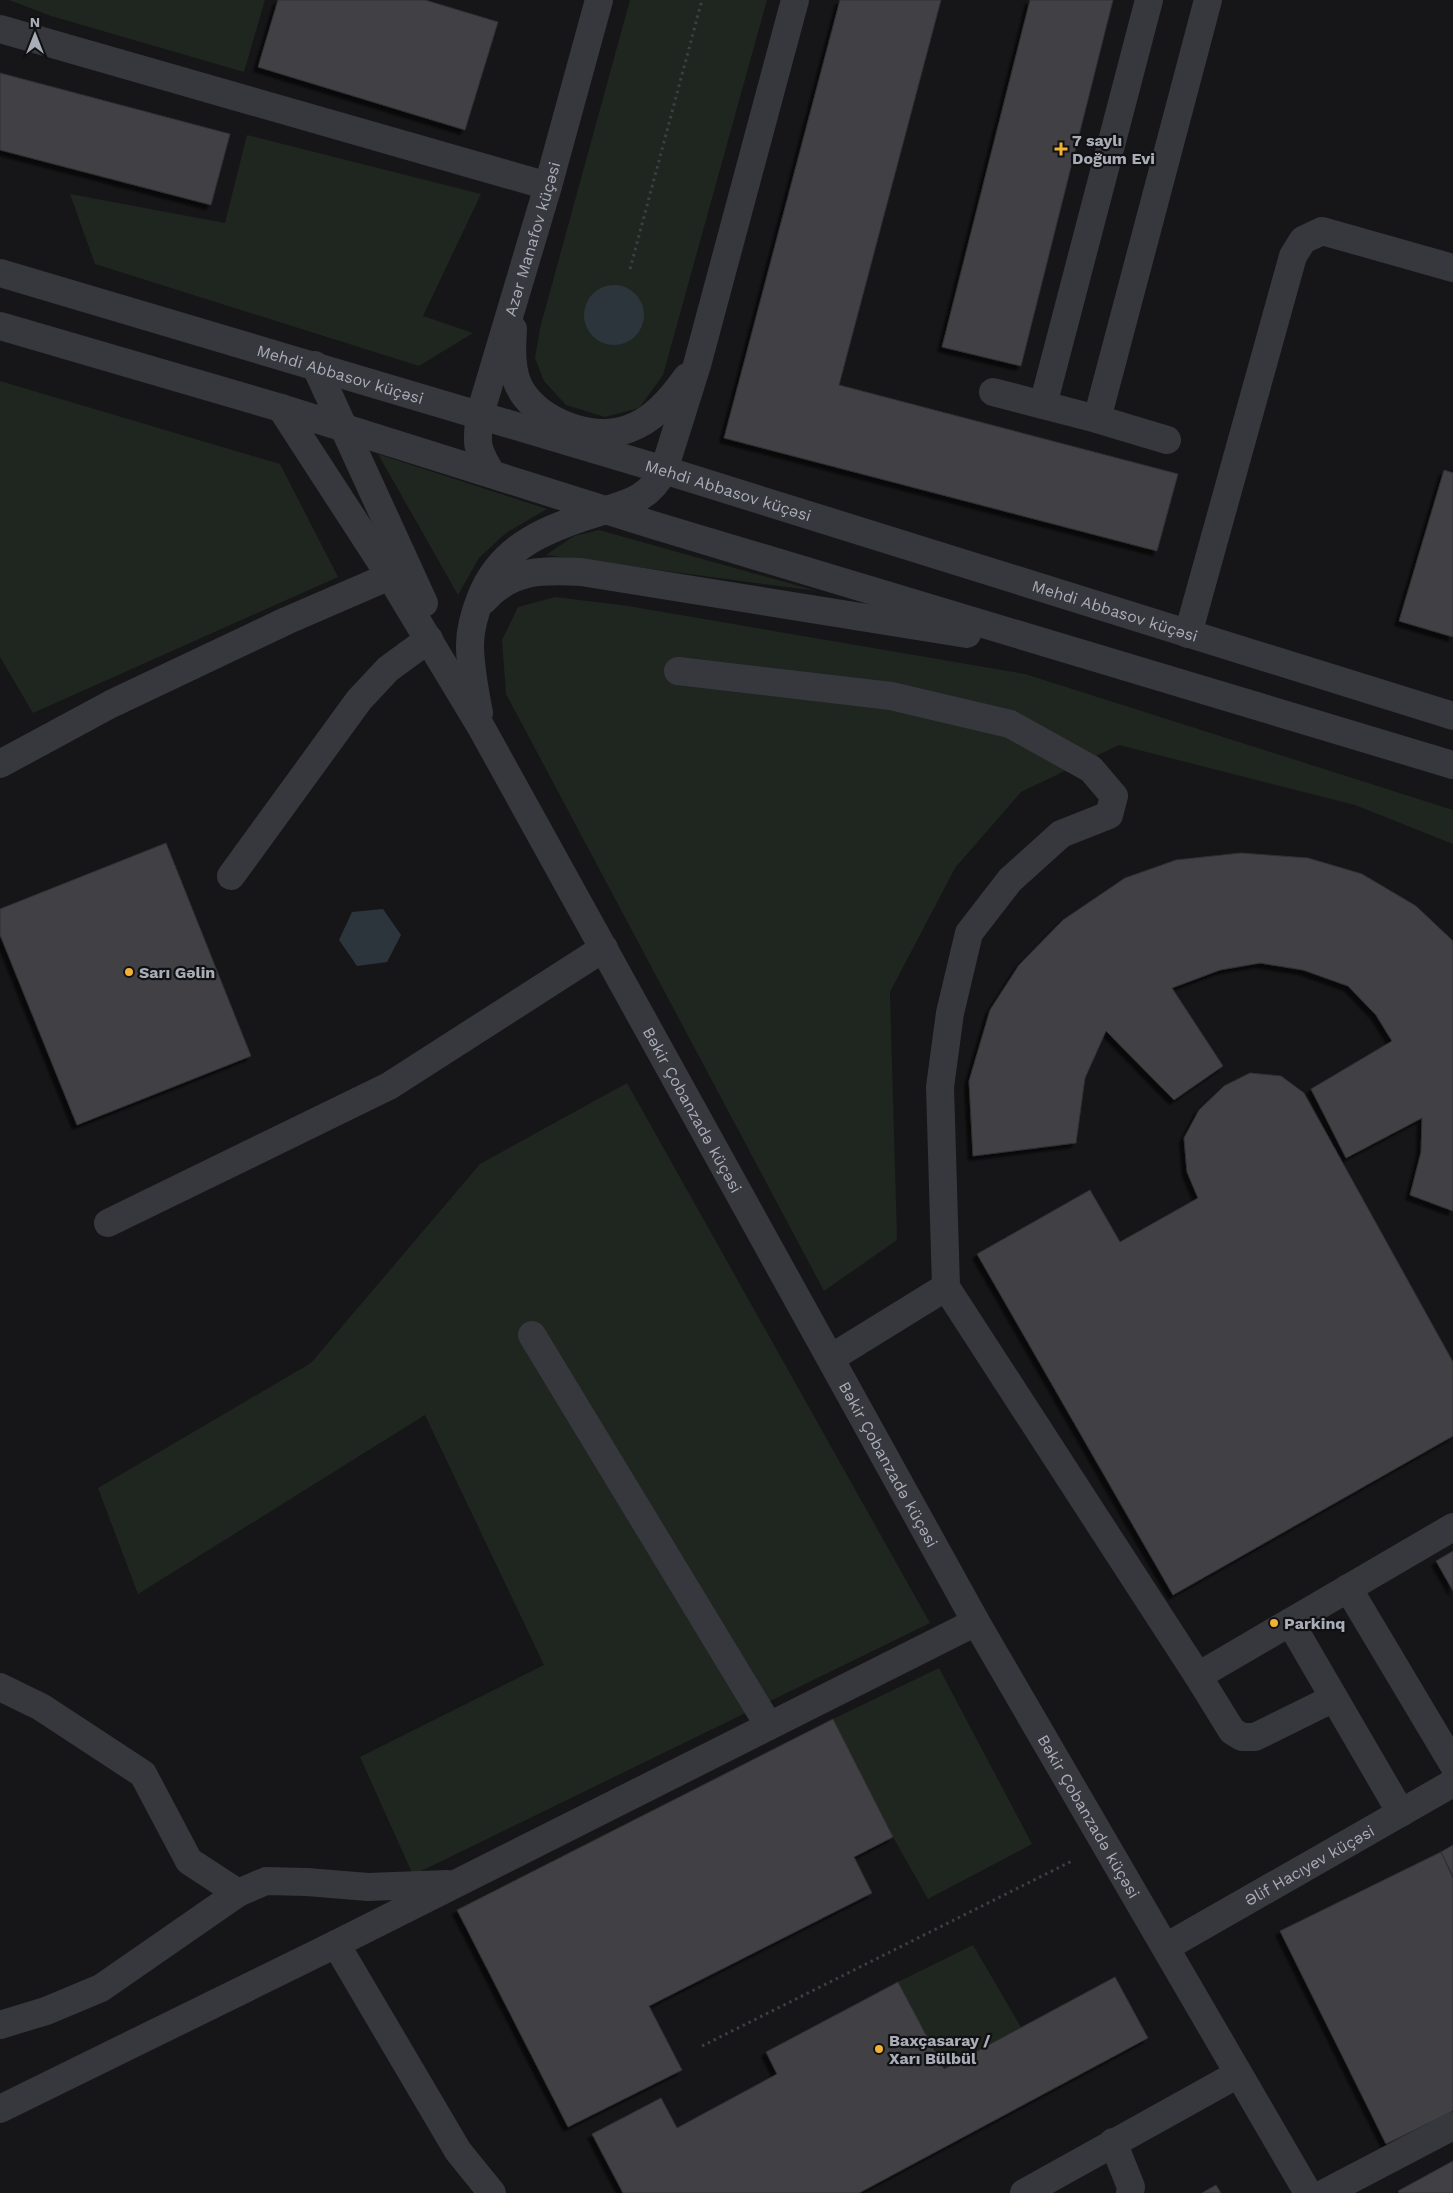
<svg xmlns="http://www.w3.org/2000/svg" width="1453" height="2193" viewBox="0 0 1453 2193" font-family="'Work Sans',sans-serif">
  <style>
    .green { fill: #1e261f }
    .water { fill: #2c353c }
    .building { fill: #404145; stroke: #303034; filter: url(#shadow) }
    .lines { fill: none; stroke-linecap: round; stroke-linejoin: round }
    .path { stroke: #3d3f44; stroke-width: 3; stroke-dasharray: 2.5 4; stroke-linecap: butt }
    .minor { stroke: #37383d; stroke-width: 28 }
    .poi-dot { fill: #f2b134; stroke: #111113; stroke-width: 2 }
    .labels { text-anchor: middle; stroke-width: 4.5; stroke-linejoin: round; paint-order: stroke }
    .poi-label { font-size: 16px; font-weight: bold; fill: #a8adb8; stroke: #111113; text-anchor: start }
    .street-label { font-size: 16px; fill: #a8adb8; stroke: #111113 }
  </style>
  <defs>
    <filter id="shadow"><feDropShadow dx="-4.5" dy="4.5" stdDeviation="1" flood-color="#0009"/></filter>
  </defs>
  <rect width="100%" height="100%" fill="#161618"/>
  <path class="green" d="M9,0H265L244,72L51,16Z
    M630,0H767L663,375L639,408L605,417L566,405L544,381L535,358L540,328Z
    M247,135L481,194L423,316L473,333L419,366L95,264L70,194L225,223Z
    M0,381L280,464L338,577L33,713L0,657Z
    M378,454L547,509L506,533L479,558L458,595Z
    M599,530L817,591L546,555L574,536Z
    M555,597L628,606L1025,674L1453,810V844L1355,805L1119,745L1021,792L955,868L890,992L897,1240L824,1291L506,694L502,640L518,607Z
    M627,1083L930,1623L413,1875L360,1757L544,1665L425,1415L138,1594L98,1488L311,1363L480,1164Z
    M939,1668L1032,1844L928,1899L893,1837L833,1719Z
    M973,1945L1021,2027L944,2069L898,1982Z"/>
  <path class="water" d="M584 315a30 30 0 1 1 60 0a30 30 0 1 1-60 0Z
    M383,909L401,935L387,962L357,966L339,940L352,912Z"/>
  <path class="building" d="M278,0H425L498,22L465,130L258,67Z
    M840,0H941L839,385L1178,474L1157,551L724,438Z
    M1030,0H1113L1021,366L942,347Z
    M0,73L230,134L211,205L0,150Z
    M1444,470L1453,473V637L1399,621Z
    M166,843L251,1056L77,1125L0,935V909Z
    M1241,853L1308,858L1362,874L1416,906L1453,941V1211L1410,1195L1421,1152L1422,1118L1346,1158L1311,1089L1392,1041L1376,1015L1348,986L1303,970L1260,963L1220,970L1172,988L1223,1066L1174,1100L1106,1031L1085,1078L1076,1143L973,1156L969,1081L990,1010L1019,965L1063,920L1125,878L1176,860Z
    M1250,1073L1281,1076L1304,1093L1453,1362V1436L1173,1595L977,1254L1090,1190L1120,1242L1198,1198L1187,1172L1184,1138L1199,1110L1224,1086Z
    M1453,1551V1591L1436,1561Z
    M833,1719L893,1837L854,1857L872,1893L649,2006L682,2070L568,2127L457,1910Z
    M1453,1845V1876L1441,1852Z
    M1441,1852L1453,1878V2111L1386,2144L1280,1931Z
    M1115,1977L1148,2038L859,2193H623L592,2134L661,2098L677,2128L777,2074L766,2052L898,1982L944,2069Z
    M1453,2161V2193H1399L1398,2191Z
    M1216,2185L1221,2193H1202Z"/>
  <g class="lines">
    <path class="path" d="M630,269L702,0
      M702,2046L1074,1860"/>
    <g class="minor">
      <path d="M0,29L548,186"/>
      <path id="s1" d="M0,273L664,470L1453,716"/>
      <path d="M0,326L281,408L653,525L1453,765"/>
      <path d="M513,329C512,345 511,363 516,379C528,418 590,443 628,429C654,420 671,399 687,377"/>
      <path d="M315,365L424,603"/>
      <path d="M993,392L1097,419L1167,440"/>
      <path d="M1043,405L1149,0"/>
      <path id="s2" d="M281,408L390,576L481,727L976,1622L1308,2193"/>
      <path d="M1097,419L1208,0"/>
      <path id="s3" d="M492,474C476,449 476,443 480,414L548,186L599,0"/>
      <path d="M484,600C512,569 543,570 581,572L967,634"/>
      <path d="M1188,634L1293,256L1303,240L1322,231L1453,268"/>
      <path d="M678,671L891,696L1010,724L1091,769L1114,796L1109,815L1061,834L1010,880L969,933L950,1013L940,1087L946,1287L831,1358"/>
      <path d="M479,713C475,691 470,668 470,645C470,629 475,612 481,597C502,544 549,528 600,512C629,503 649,499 664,470L697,365L795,0"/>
      <path d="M0,764L111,704L286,621L390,576"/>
      <path d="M231,876L359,700L388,669L429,639"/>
      <path d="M108,1223L389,1086L604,948"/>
      <path d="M946,1287L1198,1676L1453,1527"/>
      <path d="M532,1335L769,1726"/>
      <path d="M1348,1588L1453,1764"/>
      <path d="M1290,1622L1401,1813"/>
      <path d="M1198,1676L1232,1731L1242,1737H1255L1334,1698"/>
      <path d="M0,1687L41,1707L143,1774L189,1861L238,1893"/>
      <path d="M336,1944L458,2151L492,2193"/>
      <path id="s4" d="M1166,1947L1453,1783"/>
      <path d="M0,2025L46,2011L101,1988L238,1893L266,1881L307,1882L368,1887L447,1884"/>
      <path d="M0,2109L336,1944L976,1622"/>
      <path d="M1113,2142L1131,2187L1130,2193"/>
      <path d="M1024,2193L1238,2074"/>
      <path d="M1325,2193L1453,2126"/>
    </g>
  </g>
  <g class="poi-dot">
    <path d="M1058.5 141.5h5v5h5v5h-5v5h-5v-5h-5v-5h5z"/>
    <circle cx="129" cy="972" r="5"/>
    <circle cx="1274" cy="1623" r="5"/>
    <circle cx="879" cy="2049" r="5"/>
  </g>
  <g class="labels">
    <g class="poi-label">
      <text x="1072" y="146">7 saylı<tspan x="1072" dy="18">Doğum Evi</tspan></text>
      <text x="139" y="978">Sarı Gəlin</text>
      <text x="1284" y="1629">Parkinq</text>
      <text x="889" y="2046">Baxçasaray /<tspan x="889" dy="18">Xarı Bülbül</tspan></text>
    </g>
    <g class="street-label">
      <text dy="6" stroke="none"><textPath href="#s3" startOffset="246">Azər Manafov küçəsi</textPath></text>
      <text dy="6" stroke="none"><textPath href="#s1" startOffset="355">Mehdi Abbasov küçəsi</textPath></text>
      <text dy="6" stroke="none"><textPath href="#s1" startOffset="760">Mehdi Abbasov küçəsi</textPath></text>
      <text dy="6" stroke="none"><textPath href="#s1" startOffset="1165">Mehdi Abbasov küçəsi</textPath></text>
      <text dy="6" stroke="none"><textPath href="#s2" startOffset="814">Bəkir Çobanzadə küçəsi</textPath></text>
      <text dy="6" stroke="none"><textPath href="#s2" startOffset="1219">Bəkir Çobanzadə küçəsi</textPath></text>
      <text dy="6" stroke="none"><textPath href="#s2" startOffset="1624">Bəkir Çobanzadə küçəsi</textPath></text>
      <text dy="6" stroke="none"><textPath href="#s4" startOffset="165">Əlif Hacıyev küçəsi</textPath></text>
    </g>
  </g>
  <g transform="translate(35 35)" stroke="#111113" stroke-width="4" paint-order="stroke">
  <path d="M0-4L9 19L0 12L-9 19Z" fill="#a8adb8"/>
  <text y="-8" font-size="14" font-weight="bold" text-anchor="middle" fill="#a8adb8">N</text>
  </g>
</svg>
